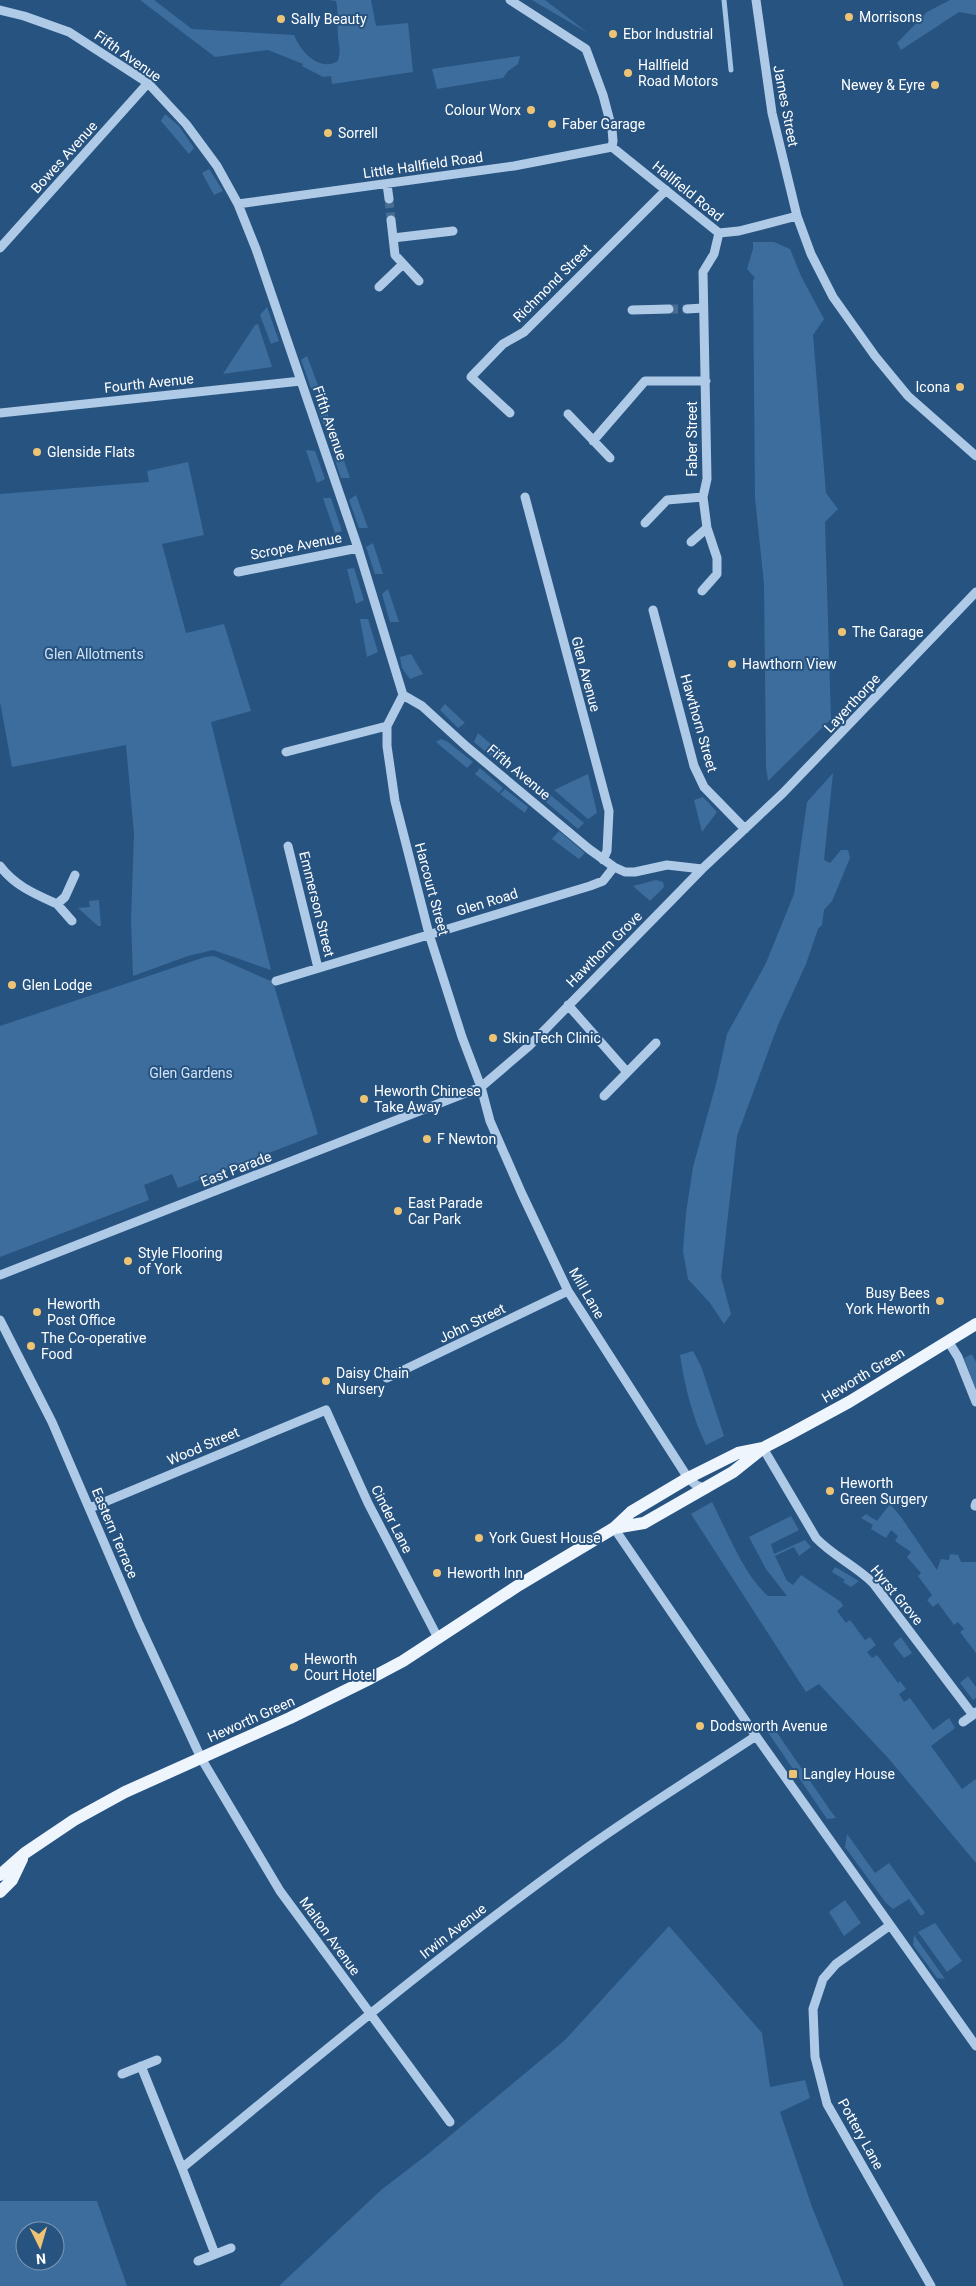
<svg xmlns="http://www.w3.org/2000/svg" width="976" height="2286" viewBox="0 0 976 2286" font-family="Roboto,sans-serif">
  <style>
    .green { fill: #3c6d9d; fill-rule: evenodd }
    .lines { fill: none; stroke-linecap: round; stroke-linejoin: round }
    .stream { stroke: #a3c6e6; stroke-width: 5 }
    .minor-tunnel { stroke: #476d93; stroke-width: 9; stroke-dasharray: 9 4.5; stroke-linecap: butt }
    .minor { stroke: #aecae6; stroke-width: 9 }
    .major { stroke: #eff5fd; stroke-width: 12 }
    .poi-dot { fill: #eec474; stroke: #275380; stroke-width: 2 }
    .labels { text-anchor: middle; stroke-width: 4; stroke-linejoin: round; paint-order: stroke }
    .poi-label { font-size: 14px; fill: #fff; stroke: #275380; text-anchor: start }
    .street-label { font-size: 14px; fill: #fff; stroke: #275380 }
    .park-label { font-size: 14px; fill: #d1e3f5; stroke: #275380 }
  </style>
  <rect width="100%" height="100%" fill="#275380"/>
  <path class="green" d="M140,0H154L192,29L294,35C301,52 319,72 338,61C341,49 339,48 338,37C337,25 339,14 336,1L328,0H371L376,26L408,23L413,72L332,84L331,76L323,77L302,66L303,64L268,50L215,57Z
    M532,0H545L588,33Z
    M950,0H976V15L959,12L901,50L897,43L927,12Z
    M520,56L518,64L508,71L503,78L437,89L432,69Z
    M165,114L179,126L192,145L194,148L189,154L161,121Z
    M209,169L223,191L214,195L202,173Z
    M753,242H774L790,249L801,276L824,319L813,335L826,493L838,509L825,522L831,719L768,781L766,767L764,584L755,498L753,280L755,278L747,269L753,249Z
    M267,307L279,341L271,344L260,315Z
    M258,324L272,367L223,374L255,325Z
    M307,356L319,388H311L301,360Z
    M324,402L334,433L326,432L317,407Z
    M306,450L315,451L325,479L317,483Z
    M341,452L350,478H341L334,457Z
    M188,462L204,535L162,544L186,633L224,624L251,711L211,722L271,970L213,950L188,956L133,976L131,920L134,834L126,745L12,767L0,702V494L149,482L147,471Z
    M356,495L368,528H359L349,500Z
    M323,498H331L342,531L335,533Z
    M373,543L383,574H375L366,547Z
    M354,568L364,600L356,604L347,569Z
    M388,589L399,622H390L382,594Z
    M360,619H368L378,652L367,657Z
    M411,654L423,674L410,679L402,668L400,657Z
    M445,704L465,723L458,728L440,710Z
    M478,733L507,758L500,764L474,742Z
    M441,739L448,742L473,762L467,768L436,742Z
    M517,767L584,823L578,829L513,774Z
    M480,768L503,788L499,793L475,774Z
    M833,773L824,860L830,863L841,850H848L850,858L832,901L824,910L822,925L818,929L806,964L778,1025L737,1136L721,1277L731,1314L724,1324L710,1303L688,1279L683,1251L686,1213L693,1167L716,1084L727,1034L766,963L794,894L807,802Z
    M588,774L597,813L588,819L554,790Z
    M505,789L528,807L525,813L500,794Z
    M703,797L717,812L702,832L694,800Z
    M559,831L585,853L579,859L552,839Z
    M656,880L663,882L664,887L650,901L633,886Z
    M99,900L101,926H98L78,908L90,907L89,901Z
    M214,956L273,982L318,1134L178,1188L172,1174L144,1185L149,1200L0,1257V1026L205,957Z
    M693,1351L701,1366L724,1436L706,1445C692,1416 685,1387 680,1355Z
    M972,1354L976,1362V1391L964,1358Z
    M712,1502C727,1531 744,1575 768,1596H787L766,1569L749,1537L791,1516L799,1530L771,1544L774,1554L805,1540L811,1547L799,1556L794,1547L775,1556L787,1581L793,1585L801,1575L841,1602L843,1606L837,1611L846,1623L850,1620L865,1640L870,1637L876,1645L867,1652L872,1658L877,1655L898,1683L900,1681L906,1689L899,1694L904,1702L910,1698L933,1730L949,1718L955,1728L931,1746L962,1789L976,1779V1863L889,1759L819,1684L806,1692L691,1514Z
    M890,1504L901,1517L937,1570L941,1559L949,1560L950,1554L958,1555L961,1562H976V1653L960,1632L964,1629L958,1622L954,1625L938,1603L933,1607L927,1600L932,1595L918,1576L921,1573L907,1557L911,1552L895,1541L898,1536L891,1530L886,1538L871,1529L873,1525L861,1518L866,1514L877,1521Z
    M835,1567L859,1581L851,1587L843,1582L845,1580L832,1572Z
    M901,1637L912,1653L904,1658L893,1644Z
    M968,1676L976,1687V1698L973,1700L960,1683Z
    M769,1721L830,1810L836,1818L827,1819L763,1725Z
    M847,1834L875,1873L889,1863L925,1913L921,1916L909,1899L893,1909L886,1903L845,1847Z
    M845,1900L861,1923L844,1936L829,1912Z
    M935,1923L962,1961L947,1972L918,1932Z
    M669,1926L762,2033L770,2087L805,2080L810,2098L780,2112L812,2207L844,2286H279L381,2190L428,2154L565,2040Z
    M914,1935L945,1979L937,1978L913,1945Z
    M0,2201H97L127,2286H0ZM25,2231H55V2261H25Z"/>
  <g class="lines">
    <path class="stream" d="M724,0L731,70"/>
    <path class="minor-tunnel" d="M389,199L391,220
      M669,309H687"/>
    <path class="minor" d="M510,0L586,49L603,95L612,129L613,141L612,147L719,233L739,231L797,216
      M756,0L772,113L797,216L811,254L833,297L875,356L908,396L976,456
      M0,10L24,16L69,32L148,83L186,124L217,166L238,204L256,249L358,548L403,695L422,706L467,747L589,849L614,867L625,872H635L667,865L702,869
      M387,184L389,199
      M238,204L514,166L612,147
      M391,220L395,255L419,281
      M393,238L453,231
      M0,248L148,83
      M379,287L403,264
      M687,309L703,308
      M632,310L669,309
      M0,413L301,381
      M510,413L471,377L503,344L524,332L666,190
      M568,414L610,458
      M593,441L645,381H706
      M525,497L609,811L607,851L603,860
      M645,523L667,500L703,497
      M691,542L707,528
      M238,572L358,548
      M702,591L717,574V558L707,528L703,497L707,479L703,272L714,254L719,233
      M653,610L694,766L704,787L745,829
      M403,695L387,726V746L395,801L429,934L462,1037L481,1087L490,1121L522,1194L568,1291L688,1478L696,1485L706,1489
      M286,752L387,726
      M288,846L318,968
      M0,866C15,886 35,894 57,904L65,897L75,875
      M57,904L72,921
      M276,981L590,886L603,881L614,867
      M568,1005L627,1072
      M604,1096L656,1043
      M0,1275L481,1087L529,1046L702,869L783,793L976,592
      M0,1320L52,1422L139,1624L201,1758L280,1891L450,2122
      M948,1341L958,1357L976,1402
      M387,1378L568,1291
      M763,1448L816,1538C833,1556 856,1566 873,1583L973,1715L976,1712
      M975,1506L976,1503
      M90,1508L326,1410L368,1503L438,1638
      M614,1528L756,1736L976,2046
      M963,1722L973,1715
      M889,1926L836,1964L823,1979L813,2009L815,2057L827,2104L931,2286
      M141,2066L182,2168
      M122,2074L157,2060
      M215,2254L182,2168C310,2063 436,1957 570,1860C630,1816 694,1777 756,1736
      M198,2261L231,2248"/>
    <path class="major" d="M614,1528L644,1523L733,1472L762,1449
      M0,1875L25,1853L74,1820L125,1792L290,1718L371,1678L403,1661L519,1585L614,1528L631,1512L688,1478L738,1453L763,1448L790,1434L849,1402L976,1324
      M0,1892L12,1880L22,1859"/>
  </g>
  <g class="poi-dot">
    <circle cx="849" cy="17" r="5"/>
    <circle cx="281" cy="19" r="5"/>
    <circle cx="613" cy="34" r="5"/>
    <circle cx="628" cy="73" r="5"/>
    <circle cx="935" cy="85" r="5"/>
    <circle cx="531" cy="110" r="5"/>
    <circle cx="552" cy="124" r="5"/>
    <circle cx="328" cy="133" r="5"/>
    <circle cx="960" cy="387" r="5"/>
    <circle cx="37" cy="452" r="5"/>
    <circle cx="842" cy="632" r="5"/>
    <circle cx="732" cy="664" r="5"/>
    <circle cx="12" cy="985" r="5"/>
    <circle cx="493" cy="1038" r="5"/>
    <circle cx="364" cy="1099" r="5"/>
    <circle cx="427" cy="1139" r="5"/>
    <circle cx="398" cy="1211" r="5"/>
    <circle cx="128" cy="1261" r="5"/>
    <circle cx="940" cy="1301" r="5"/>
    <circle cx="37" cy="1312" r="5"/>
    <circle cx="31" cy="1346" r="5"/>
    <circle cx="326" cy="1381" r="5"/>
    <circle cx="830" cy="1491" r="5"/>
    <circle cx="479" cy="1538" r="5"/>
    <circle cx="437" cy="1573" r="5"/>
    <circle cx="294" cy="1667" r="5"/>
    <circle cx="700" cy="1726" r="5"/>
    <rect x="788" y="1769" width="10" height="10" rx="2.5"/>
  </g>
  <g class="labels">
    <g class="poi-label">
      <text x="859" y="22">Morrisons</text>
      <text x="291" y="24">Sally Beauty</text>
      <text x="623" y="39">Ebor Industrial</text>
      <text x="638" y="70">Hallfield<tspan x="638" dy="16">Road Motors</tspan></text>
      <text x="925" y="90" text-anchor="end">Newey &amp; Eyre</text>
      <text x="521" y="115" text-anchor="end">Colour Worx</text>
      <text x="562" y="129">Faber Garage</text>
      <text x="338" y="138">Sorrell</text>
      <text x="950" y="392" text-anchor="end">Icona</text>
      <text x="47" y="457">Glenside Flats</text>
      <text x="852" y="637">The Garage</text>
      <text x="742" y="669">Hawthorn View</text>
      <text x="22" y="990">Glen Lodge</text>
      <text x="503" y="1043">Skin Tech Clinic</text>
      <text x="374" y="1096">Heworth Chinese<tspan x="374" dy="16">Take Away</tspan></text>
      <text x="437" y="1144">F Newton</text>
      <text x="408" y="1208">East Parade<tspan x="408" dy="16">Car Park</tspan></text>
      <text x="138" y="1258">Style Flooring<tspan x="138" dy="16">of York</tspan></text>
      <text x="930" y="1298" text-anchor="end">Busy Bees<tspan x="930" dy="16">York Heworth</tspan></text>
      <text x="47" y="1309">Heworth<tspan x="47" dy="16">Post Office</tspan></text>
      <text x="41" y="1343">The Co-operative<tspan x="41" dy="16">Food</tspan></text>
      <text x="336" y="1378">Daisy Chain<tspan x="336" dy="16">Nursery</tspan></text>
      <text x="840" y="1488">Heworth<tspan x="840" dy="16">Green Surgery</tspan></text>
      <text x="489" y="1543">York Guest House</text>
      <text x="447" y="1578">Heworth Inn</text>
      <text x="304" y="1664">Heworth<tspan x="304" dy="16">Court Hotel</tspan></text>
      <text x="710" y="1731">Dodsworth Avenue</text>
      <text x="803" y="1779">Langley House</text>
    </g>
    <g class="street-label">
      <text transform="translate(128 56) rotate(35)" y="5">Fifth Avenue</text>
      <text transform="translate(786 106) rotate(79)" y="5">James Street</text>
      <text transform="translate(64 157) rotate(-48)" y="5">Bowes Avenue</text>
      <text transform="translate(423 165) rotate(-8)" y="5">Little Hallfield Road</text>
      <text transform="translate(688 191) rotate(39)" y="5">Hallfield Road</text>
      <text transform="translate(552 283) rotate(-45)" y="5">Richmond Street</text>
      <text transform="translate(149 383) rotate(-6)" y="5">Fourth Avenue</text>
      <text transform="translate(330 423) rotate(71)" y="5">Fifth Avenue</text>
      <text transform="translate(692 439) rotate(-90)" y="5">Faber Street</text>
      <text transform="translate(296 546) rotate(-11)" y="5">Scrope Avenue</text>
      <text transform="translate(586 674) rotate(75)" y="5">Glen Avenue</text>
      <text transform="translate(852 703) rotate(-47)" y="5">Layerthorpe</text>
      <text transform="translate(699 723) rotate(74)" y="5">Hawthorn Street</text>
      <text transform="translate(519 772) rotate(40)" y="5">Fifth Avenue</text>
      <text transform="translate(432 889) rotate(75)" y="5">Harcourt Street</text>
      <text transform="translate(487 902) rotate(-17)" y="5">Glen Road</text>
      <text transform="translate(317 904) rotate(76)" y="5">Emmerson Street</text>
      <text transform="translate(604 949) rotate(-45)" y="5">Hawthorn Grove</text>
      <text transform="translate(236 1169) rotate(-21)" y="5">East Parade</text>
      <text transform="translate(587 1293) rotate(60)" y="5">Mill Lane</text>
      <text transform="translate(472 1323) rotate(-26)" y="5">John Street</text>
      <text transform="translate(863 1375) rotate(-31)" y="5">Heworth Green</text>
      <text transform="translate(203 1446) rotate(-23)" y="5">Wood Street</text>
      <text transform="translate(392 1519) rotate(63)" y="5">Cinder Lane</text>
      <text transform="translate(115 1533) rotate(67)" y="5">Eastern Terrace</text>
      <text transform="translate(897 1595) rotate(50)" y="5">Hyrst Grove</text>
      <text transform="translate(251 1719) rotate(-24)" y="5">Heworth Green</text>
      <text transform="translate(453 1931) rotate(-38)" y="5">Irwin Avenue</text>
      <text transform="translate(330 1936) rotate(54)" y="5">Malton Avenue</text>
      <text transform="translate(861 2134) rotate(61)" y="5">Pottery Lane</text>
    </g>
    <g class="park-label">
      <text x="94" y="659">Glen Allotments</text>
      <text x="191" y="1078">Glen Gardens</text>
    </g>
  </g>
  <g transform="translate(40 2246) rotate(175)"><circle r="24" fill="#275380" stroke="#7d98b3"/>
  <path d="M0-4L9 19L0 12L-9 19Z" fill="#eec474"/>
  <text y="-8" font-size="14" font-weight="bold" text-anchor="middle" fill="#ffffff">N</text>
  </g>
</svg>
